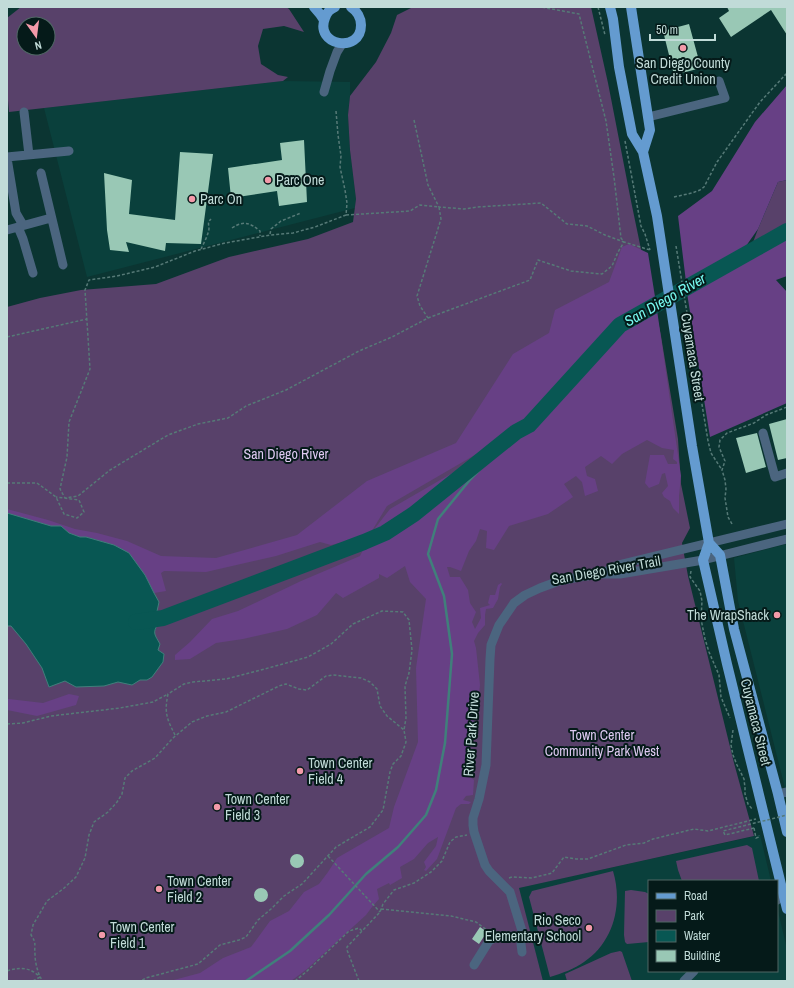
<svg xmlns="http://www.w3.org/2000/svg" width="794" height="988" viewBox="0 0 794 988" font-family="'Archivo Narrow',sans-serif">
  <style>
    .built { fill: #0a403c }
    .green { fill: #58416a; fill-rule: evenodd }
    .forest { fill: #674085 }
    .water { fill: #085753; stroke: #407f7b }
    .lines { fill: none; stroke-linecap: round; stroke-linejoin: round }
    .stream { stroke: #407f7b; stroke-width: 2.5 }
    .river { stroke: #085753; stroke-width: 16 }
    .building { fill: #99c8b5 }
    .path { stroke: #567a77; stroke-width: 1.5; stroke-dasharray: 3 2; stroke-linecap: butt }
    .minor { stroke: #4b657f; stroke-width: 9 }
    .major { stroke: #649bd0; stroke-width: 10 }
    .path-bridge { stroke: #567a77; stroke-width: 1.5; stroke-dasharray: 3 2; stroke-linecap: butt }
    .poi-dot { fill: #f39aa9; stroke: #051a19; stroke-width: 1.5 }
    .labels { text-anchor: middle; stroke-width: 4; stroke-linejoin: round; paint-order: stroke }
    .poi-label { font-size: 14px; fill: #c1dbd8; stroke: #051a19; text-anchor: start }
    .street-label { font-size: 14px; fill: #c1dbd8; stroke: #051a19 }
    .park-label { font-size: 14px; fill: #dec9f1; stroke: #051a19 }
    .water-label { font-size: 15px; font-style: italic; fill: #77faf0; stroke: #051a19 }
  </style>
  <rect width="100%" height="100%" fill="#0b3532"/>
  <path class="built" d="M283,81L350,82V96L348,115L350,150L356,199L355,208L87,277L44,108Z
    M787,544V788H785L738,601L734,558Z
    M760,835L771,881H649V971H777V907L787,949V981H543L518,888Z"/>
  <path class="green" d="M21,7H286L289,9L304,32L284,26L263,29L258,46L261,64L278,75L288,77L283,81L9,112L7,89V18ZM24,24H48V48H24Z
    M413,7H591L608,83L631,201L642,254L651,286L661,336L678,439L681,484L690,528L682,543L688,576L734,763L754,836L519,888L543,981H7V307L40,298L81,290L156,284L229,257L308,239L353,222L356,199L350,150L348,115L350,96L376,62L391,33L397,15Z
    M787,180V225L752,245L758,229L778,182Z
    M747,845L752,848L759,881H682L678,870L676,861Z
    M613,871C623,904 614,942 584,962C574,969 563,973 550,977L529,897L532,891Z
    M631,890L645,892L649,894V942L627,944L625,942L624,935L625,891Z
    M620,951L622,952L632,981H567L565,974L611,953Z"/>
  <path class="forest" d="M787,85V180L778,182L758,229L746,246L686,282L678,216L712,191L755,122Z
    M787,237V276L776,280L787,292V403L710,437L687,293Z
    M629,244L648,253L656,303L618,324L528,424L387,506L370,534L363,537L331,545L320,542L276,556L206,572L164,571L161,573L166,591L154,593L145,575L114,545L87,537H80L69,533L61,526H51L7,513V509L48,520L75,529L97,533L127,541L161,556L216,558L297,535L367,481L456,443L513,354L549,333L555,310L609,282L622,247Z
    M657,310L681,476L679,496V514L673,508L670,501L664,497L662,493L668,486L665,473L662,474L659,484L649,488L645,483L650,455H664L668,464H677V462L673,459L674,450L662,448L647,440L622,454L612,464L601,456L585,467L587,476L595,479L598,491L585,496L582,482L576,476L564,484L573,497L548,514L509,526L494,550L486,548L487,531L480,529L476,541L469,551L461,571L450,567H447L450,577H460L468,590L470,603L476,612L472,622L475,629L481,618L480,608L490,605L488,603L490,595H495L498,585L501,583L502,584L500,587L498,599L493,608L486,609L485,615V625L478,633L474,641L476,648L480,685L478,702L468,745L469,776L474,780L473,795L466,796L463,800L471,802L469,804H461L456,808L437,859L426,871L424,870L426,867L424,862L436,846L438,837L428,843L414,859L400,867L402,878L390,885L389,883L377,889L379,899L372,907L366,915L307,969L291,981H170L200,973L223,958L251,947L270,921L289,911L304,892L319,884L328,872L337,858L389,828L394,807L418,742L416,668L426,599L410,582L405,566L387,578L379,574V578L343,598L336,593L317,615L287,629L243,639L216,643L190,659L175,660V655L190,642L212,619L238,611L301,581L360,556L372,532L390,509L532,427L622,328Z
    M69,694L79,696L76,705L37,716L7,710V699H9L43,703Z"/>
  <path class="water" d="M7,513L51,526H61L69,533L80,537H86L114,545L129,553L145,575L154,593L159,602L156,616L158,624C152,633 155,635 160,644L158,650L164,654L163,662L152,677L147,680H140L132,685L118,682L104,686L76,687L65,681L49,687L42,668L26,644L11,626H7Z"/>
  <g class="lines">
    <path class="stream" d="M246,981L290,951L329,915L366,874L398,847L426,815L436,790L445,743L452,654L444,596L428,554L438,519L469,481L516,432"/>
    <path class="river" d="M136,622L163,618L364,542L385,533L414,514L516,432L529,425L620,325L787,231"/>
  </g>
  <path class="building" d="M727,7H787V35L771,10L731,37L719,18L729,11Z
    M689,24L701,68L674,75L663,31Z
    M304,140L307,202L279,206L277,191L231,198L228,168L282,160L280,143Z
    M180,152L213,154L201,244L166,243L165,251L126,242L129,252L110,250L107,230L104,173L132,180L129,214L175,220Z
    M787,419V458L778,460L769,424Z
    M757,433L766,467L746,473L736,438Z
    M290 861a7 7 0 1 1 14 0a7 7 0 1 1-14 0Z
    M254 895a7 7 0 1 1 14 0a7 7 0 1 1-14 0Z
    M480,927L487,932L479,944L472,939Z"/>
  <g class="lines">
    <path class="path" d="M598,7L605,35
      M336,111L338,135L341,156L340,167L345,190L347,203L346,215L315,227L293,233L270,235L225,243L195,251L155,267L117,276L89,280L85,290L90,369L69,422L67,457L60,489L65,498L78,496L110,470L168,435L198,424L228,418L246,406L286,390L359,351L392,337L428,318L530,280L538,260L571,271L602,274L612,266L618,252L624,242L650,250
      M414,120L428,185L439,207L464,209L477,207L541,203L567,224L587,226L605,235L624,242L621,238L614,177L606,121L579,14L541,7
      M625,141L641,226L645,234L650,250
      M674,197L692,193L700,190L704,187L717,162L760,102L787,73
      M346,215L410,211L420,205L439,207L441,219L417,296L420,306L428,318
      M232,228C244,220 250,223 260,231V236
      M270,234L271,229L281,221L301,213
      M676,246L708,441L711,453L722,470
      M201,249C204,243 208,235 209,229C209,224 207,223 211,219
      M7,337L87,319
      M7,483H37L56,497L64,514L77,518L84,512L79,500L56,497
      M732,524L728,517L725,498L726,489L725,480L722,470L725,461L719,447L720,440L727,433L754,423L766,415L787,407
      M691,571L690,577L700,591L702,601L701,619L705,639L709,652L719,675L721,697L730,718
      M7,724L23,723L51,716L120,708L153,702L168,694
      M733,730L731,745L733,755L737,765L744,779L745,788V794L748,804L753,810
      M175,735C167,719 164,713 168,694L184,684L193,682L226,679L272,667L308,657L331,644L353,624L382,611L403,612L409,620L412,650L409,673L405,686L406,718L404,730
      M754,828L756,838L759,837V835
      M328,856L380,912
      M509,878L512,877L532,878L552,873L564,857L576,859H588L626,845L644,843L653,839L694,829L708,831L756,819
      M381,909L451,916L476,922L488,931
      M7,971C22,966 34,968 43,981
      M33,981L40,977C37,969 35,962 35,954C34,944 37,944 31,935L33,925L47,901L63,889L76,877L85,858L89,835L94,822L108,812L117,802L122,794L125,778L132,771L155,758L173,738L192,722L207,716L226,712L279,686L286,684L299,689L307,690L326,676L333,675L361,678L370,682L377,689L380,706L387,716L404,730L406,742L401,756L393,764L390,772L383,810L370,827L336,847L302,884L284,896L271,909L258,920L246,937L239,940L220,945L198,964L146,978L141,981
      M295,981L306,972L349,931L359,928L362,931
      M359,981L347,950V947L380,912L383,904L394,890L414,883L431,872L442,861L450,842L456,837L467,835"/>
    <path class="minor" d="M324,92L330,71L337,52L342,44
      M24,112L29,155
      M648,117L725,98L719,81
      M7,157L69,151
      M7,158L16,213L23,225
      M41,173L63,265
      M18,227L23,239L33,273
      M7,230L51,218
      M763,433L775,477L787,473
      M603,573L618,565L787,524
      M778,794L787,792
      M777,900L784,895
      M522,952L521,944L522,931L510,892L489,871L485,865L474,832L473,825V818L479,799L486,765L490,659L491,645L499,625L510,609L514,603L525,595L540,588L559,581L579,577L602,574H620L703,560L787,539
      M474,965L489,941C498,935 511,936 522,937
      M684,981L694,971"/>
    <path class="major" d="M314,7L320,14L324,20
      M335,7C329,10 327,12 325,18C314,46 361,54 361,25C361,18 357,11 351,7
      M610,7L613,19L619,67L632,134L643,152L657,216L692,446L709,543L703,560L727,664L787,909
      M631,7L650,130L643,152
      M709,543L720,555L734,629L778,794L787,832"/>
    <path class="path-bridge" d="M754,828L725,835L723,831L787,815"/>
  </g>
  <g class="poi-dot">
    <circle cx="683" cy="48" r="4"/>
    <circle cx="268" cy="180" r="4"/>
    <circle cx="192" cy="199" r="4"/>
    <circle cx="777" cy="615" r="4"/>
    <circle cx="300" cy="771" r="4"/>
    <circle cx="217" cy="807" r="4"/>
    <circle cx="159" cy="889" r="4"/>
    <circle cx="589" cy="928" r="4"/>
    <circle cx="102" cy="935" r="4"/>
  </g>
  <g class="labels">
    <g class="poi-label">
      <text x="683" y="68" text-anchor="middle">San Diego County<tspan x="683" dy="16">Credit Union</tspan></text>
      <text x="276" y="185">Parc One</text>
      <text x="200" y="204">Parc On</text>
      <text x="769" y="620" text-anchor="end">The WrapShack</text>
      <text x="308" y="768">Town Center<tspan x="308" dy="16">Field 4</tspan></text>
      <text x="225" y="804">Town Center<tspan x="225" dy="16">Field 3</tspan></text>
      <text x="167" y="886">Town Center<tspan x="167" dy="16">Field 2</tspan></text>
      <text x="581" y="925" text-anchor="end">Rio Seco<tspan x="581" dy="16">Elementary School</tspan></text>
      <text x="110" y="932">Town Center<tspan x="110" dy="16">Field 1</tspan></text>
    </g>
    <g class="street-label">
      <text transform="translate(693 357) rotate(81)" y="5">Cuyamaca Street</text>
      <text transform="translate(606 570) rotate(-10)" y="5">San Diego River Trail</text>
      <text transform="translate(756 722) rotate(76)" y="5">Cuyamaca Street</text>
      <text transform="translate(471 734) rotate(-86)" y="5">River Park Drive</text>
    </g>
    <g class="park-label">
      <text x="286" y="459">San Diego River</text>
      <text x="602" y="740">Town Center<tspan x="602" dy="16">Community Park West</tspan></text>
    </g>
    <g class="water-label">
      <text transform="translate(665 300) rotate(-30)" y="5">San Diego River</text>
    </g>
  </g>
  <rect width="794" height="988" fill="none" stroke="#c1dbd8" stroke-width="16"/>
  <rect x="648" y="880" width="130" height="92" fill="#051a19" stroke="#506765"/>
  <rect x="656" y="893" width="20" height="6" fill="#649bd0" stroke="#506765"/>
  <text x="684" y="900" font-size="12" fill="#c1dbd8">Road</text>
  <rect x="656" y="910" width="20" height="12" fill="#58416a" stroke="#506765"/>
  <text x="684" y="920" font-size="12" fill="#c1dbd8">Park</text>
  <rect x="656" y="930" width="20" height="12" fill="#085753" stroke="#506765"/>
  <text x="684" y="940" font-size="12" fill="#c1dbd8">Water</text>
  <rect x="656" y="950" width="20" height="12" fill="#99c8b5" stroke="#506765"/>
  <text x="684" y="960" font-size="12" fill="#c1dbd8">Building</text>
  <g transform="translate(36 36) rotate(166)"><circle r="19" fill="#051a19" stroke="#506765"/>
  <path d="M0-3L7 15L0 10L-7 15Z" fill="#f39aa9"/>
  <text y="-6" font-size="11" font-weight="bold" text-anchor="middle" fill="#c1dbd8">N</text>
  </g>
  <path d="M650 34v6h65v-6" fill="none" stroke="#c1dbd8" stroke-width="2"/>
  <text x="656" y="34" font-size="12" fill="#c1dbd8" stroke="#051a19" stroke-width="3" paint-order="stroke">50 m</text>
</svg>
